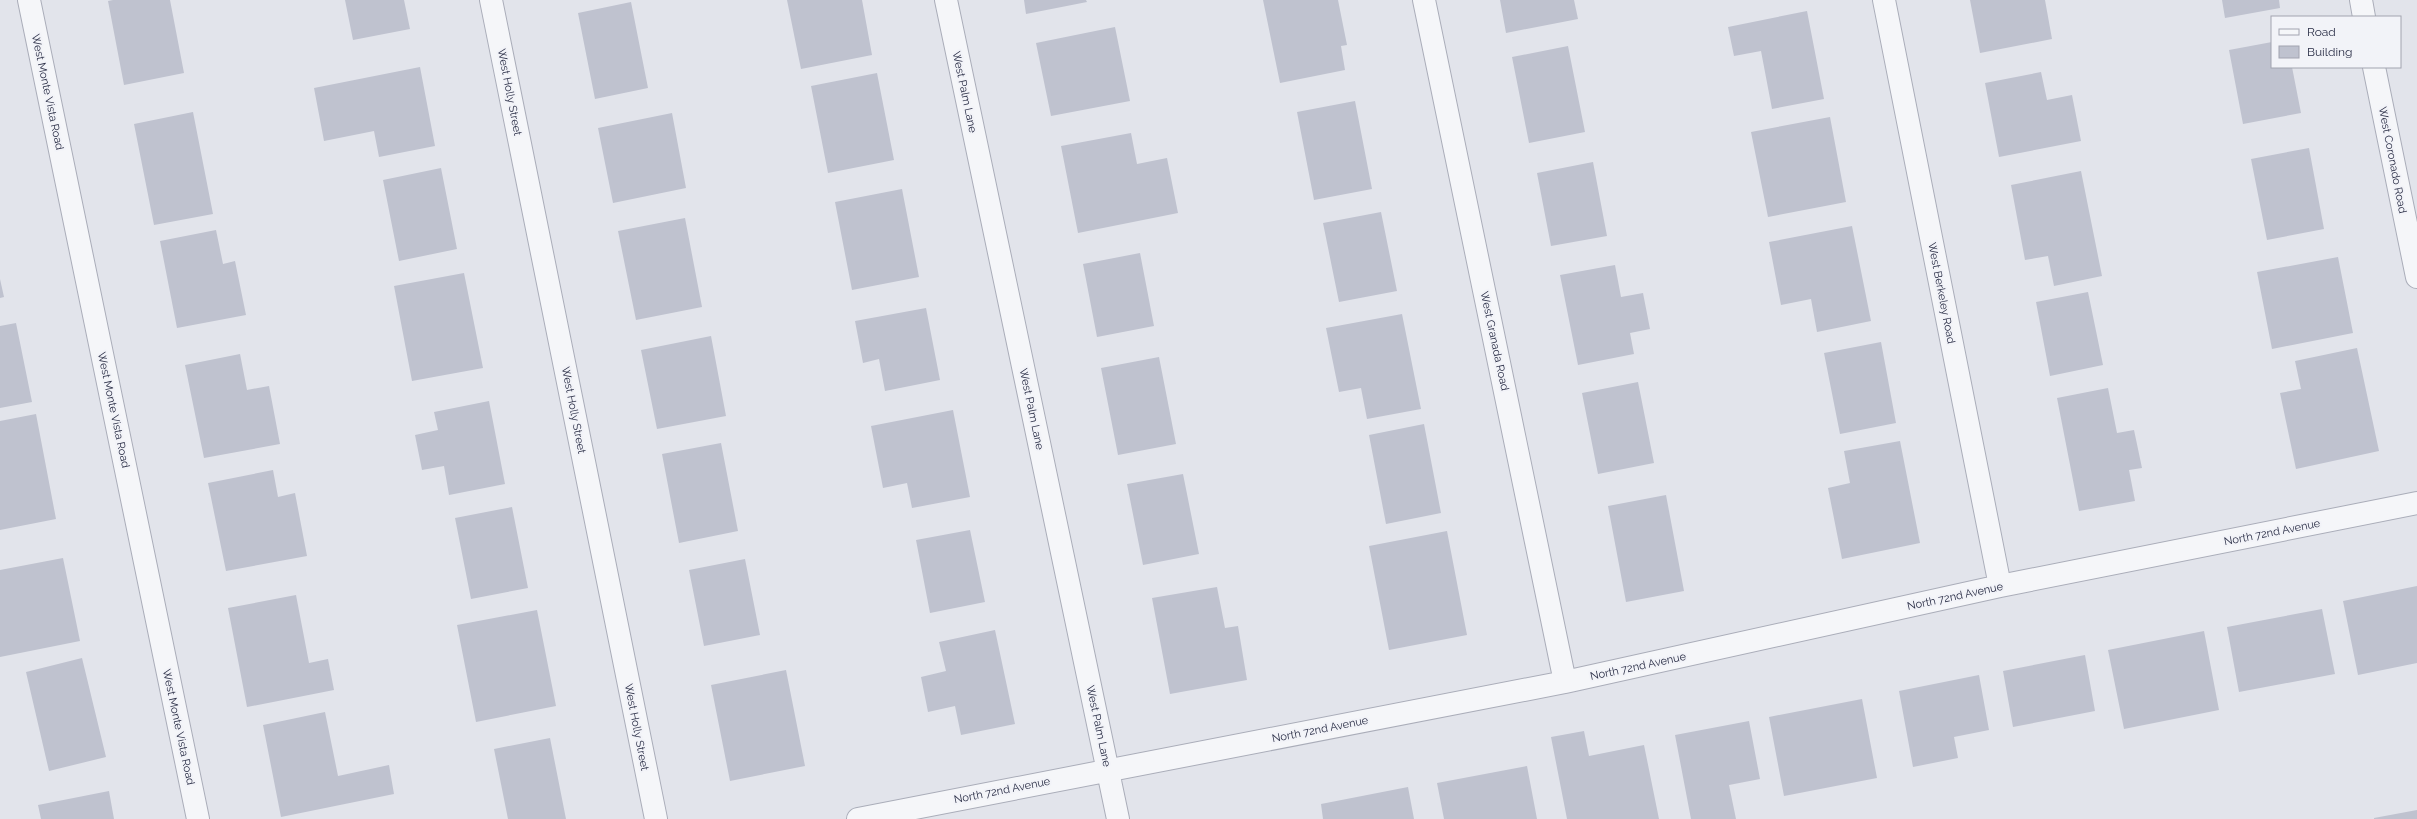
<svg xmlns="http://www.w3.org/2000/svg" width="2417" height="819" viewBox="0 0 2417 819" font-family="Raleway,sans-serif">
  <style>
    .building { fill: #bfc2cf }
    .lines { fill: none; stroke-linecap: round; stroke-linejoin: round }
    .street-casing { stroke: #aaadb9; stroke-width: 24 }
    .street { stroke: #f5f6f9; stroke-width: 22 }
    .labels { text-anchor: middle; stroke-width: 4; stroke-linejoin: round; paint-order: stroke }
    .street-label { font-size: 11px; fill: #292d45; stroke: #f2f3f8 }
  </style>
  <rect width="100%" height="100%" fill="#e2e4eb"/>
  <path class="building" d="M113,0H170L184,73L124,85L108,1Z
    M345,0H404L410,29L353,40Z
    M787,0H862L872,55L801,69Z
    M1024,0H1086L1087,2L1026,14Z
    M1263,0H1338L1347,45L1341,46L1345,70L1280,83Z
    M1500,0H1574L1578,19L1506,33Z
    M1970,0H2045L2052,39L1980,53Z
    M2222,0H2279L2280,8L2225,18Z
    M631,2L648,88L595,99L578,13Z
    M1807,11L1824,99L1772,109L1761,51L1734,56L1728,27Z
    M1115,27L1130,101L1051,116L1036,43Z
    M2272,42V67H2292L2301,113L2243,124L2229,50Z
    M1568,46L1585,132L1529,143L1512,57Z
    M420,67L435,146L379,157L374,131L324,141L314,88Z
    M2041,72L2047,100L2072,95L2081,141L1999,157L1985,83Z
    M877,73L894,160L828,173L811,86Z
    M1355,101L1372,189L1314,200L1297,112Z
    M193,112L213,214L154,225L134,124Z
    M672,113L686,188L613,203L598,128Z
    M1830,117L1846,202L1768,217L1751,132Z
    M1131,133L1137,164L1167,158L1178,213L1078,233L1061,146Z
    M2309,148L2324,229L2267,240L2251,159Z
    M1593,162L1607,236L1551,246L1537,173Z
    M441,168L457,249L399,261L383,180Z
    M2081,171L2102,276L2054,286L2048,256L2025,260L2011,185Z
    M902,189L919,277L852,290L835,202Z
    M1381,212L1397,291L1339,302L1323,223Z
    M685,218L702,307L636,320L618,231Z
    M1852,226L1871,321L1817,332L1811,299L1781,305L1769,242Z
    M216,230L223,264L235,261L246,315L177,328L160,241Z
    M1140,253L1154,326L1097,337L1083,264Z
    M2338,257L2353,333L2272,349L2257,272Z
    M1615,265L1621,297L1643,293L1650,329L1630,333L1634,354L1578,365L1560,275Z
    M464,273L483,368L412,381L394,286Z
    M0,279L4,297L0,298Z
    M2088,292L2103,365L2050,376L2036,302Z
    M926,308L940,380L885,391L879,359L863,363L855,321Z
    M1402,314L1421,409L1367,419L1361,388L1339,392L1326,328Z
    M16,323L32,402L0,408V326Z
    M711,336L726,416L657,429L641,350Z
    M1881,342L1896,423L1840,434L1824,353Z
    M2357,348L2379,451L2296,469L2280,393L2301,389L2295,361Z
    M240,354L247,390L269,386L280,444L204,458L185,365Z
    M1159,357L1176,444L1118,455L1101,368Z
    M1638,382L1654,463L1598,474L1582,393Z
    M2108,388L2117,433L2134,430L2142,468L2129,470L2135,501L2079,511L2057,398Z
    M489,401L505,484L449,495L444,466L422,470L415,435L438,430L434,412Z
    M953,410L970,497L912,508L907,483L883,488L871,426Z
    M36,414L56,519L0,530V421Z
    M1424,424L1441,513L1386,524L1369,435Z
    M1900,441L1920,543L1842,559L1828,488L1850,483L1844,451Z
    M721,443L738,531L679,543L662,454Z
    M273,470L278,497L295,493L307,556L226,571L208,483Z
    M1183,474L1199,554L1143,565L1127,484Z
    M1666,495L1684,591L1626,602L1608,506Z
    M512,507L528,588L471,599L455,518Z
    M970,530L985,602L930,613L916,540Z
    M1447,531L1467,635L1389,650L1369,546Z
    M63,558L80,641L0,657V570Z
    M745,559L760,635L704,646L689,570Z
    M2417,586V663L2358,675L2343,601Z
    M1217,587L1225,628L1238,626L1247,680L1170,694L1152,598Z
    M296,595L309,663L328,659L334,690L247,707L228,608Z
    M2322,609L2335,674L2239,692L2227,627Z
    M537,610L556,706L476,722L457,625Z
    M995,630L1015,724L961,735L955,706L928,712L921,677L946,671L939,642Z
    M2204,631L2219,710L2124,729L2108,650Z
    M2085,655L2095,711L2013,727L2003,671Z
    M82,658L106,757L49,771L26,672Z
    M786,670L805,766L730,781L711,685Z
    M1979,675L1989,730L1954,737L1958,758L1913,767L1899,691Z
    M1862,699L1877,778L1784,796L1769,717Z
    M325,712L338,776L389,765L394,794L281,817L263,725Z
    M1749,721L1760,779L1729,785L1736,819H1691L1675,735Z
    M1584,731L1589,756L1644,745L1659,819H1567L1551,737Z
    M550,738L566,819H508L494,749Z
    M1527,766L1537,819H1444L1437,783Z
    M1408,787L1414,819H1323L1321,804Z
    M109,791L114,819H41L38,805Z
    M2417,810V819H2374V818Z"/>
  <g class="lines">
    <g class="street-casing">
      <path id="street" d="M29,0L198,819
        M491,0L656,819
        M946,0L1118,819
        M1424,0L1565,682
        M1884,0L2000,586
        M2361,0L2364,17
        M2374,67L2417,277
        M858,819L1565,682L2000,586L2417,503"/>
    </g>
    <use href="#street" class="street"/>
  </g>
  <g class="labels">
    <g class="street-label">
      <text transform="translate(48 92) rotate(78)" y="4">West Monte Vista Road</text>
      <text transform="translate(510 92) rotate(79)" y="4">West Holly Street</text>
      <text transform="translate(965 92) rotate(78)" y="4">West Palm Lane</text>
      <text transform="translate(2393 160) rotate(79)" y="4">West Coronado Road</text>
      <text transform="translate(1942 293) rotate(79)" y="4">West Berkeley Road</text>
      <text transform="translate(1495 341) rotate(78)" y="4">West Granada Road</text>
      <text transform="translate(1032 409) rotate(78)" y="4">West Palm Lane</text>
      <text transform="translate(114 410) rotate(78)" y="4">West Monte Vista Road</text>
      <text transform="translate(574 410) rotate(79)" y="4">West Holly Street</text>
      <text transform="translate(2272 532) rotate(-11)" y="4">North 72nd Avenue</text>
      <text transform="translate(1955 596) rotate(-12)" y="4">North 72nd Avenue</text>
      <text transform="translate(1638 666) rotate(-12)" y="4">North 72nd Avenue</text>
      <text transform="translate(1099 726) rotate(78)" y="4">West Palm Lane</text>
      <text transform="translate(179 727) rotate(78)" y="4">West Monte Vista Road</text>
      <text transform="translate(637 727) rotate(79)" y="4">West Holly Street</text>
      <text transform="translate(1320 729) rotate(-11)" y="4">North 72nd Avenue</text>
      <text transform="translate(1002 790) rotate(-11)" y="4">North 72nd Avenue</text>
    </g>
  </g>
  <rect x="2271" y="16" width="130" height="52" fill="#f2f3f8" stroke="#a2a4b0"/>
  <rect x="2279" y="29" width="20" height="6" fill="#f5f6f9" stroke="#a2a4b0"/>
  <text x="2307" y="36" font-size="12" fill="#292d45">Road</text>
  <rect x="2279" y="46" width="20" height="12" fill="#bfc2cf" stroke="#a2a4b0"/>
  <text x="2307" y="56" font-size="12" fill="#292d45">Building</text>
</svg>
